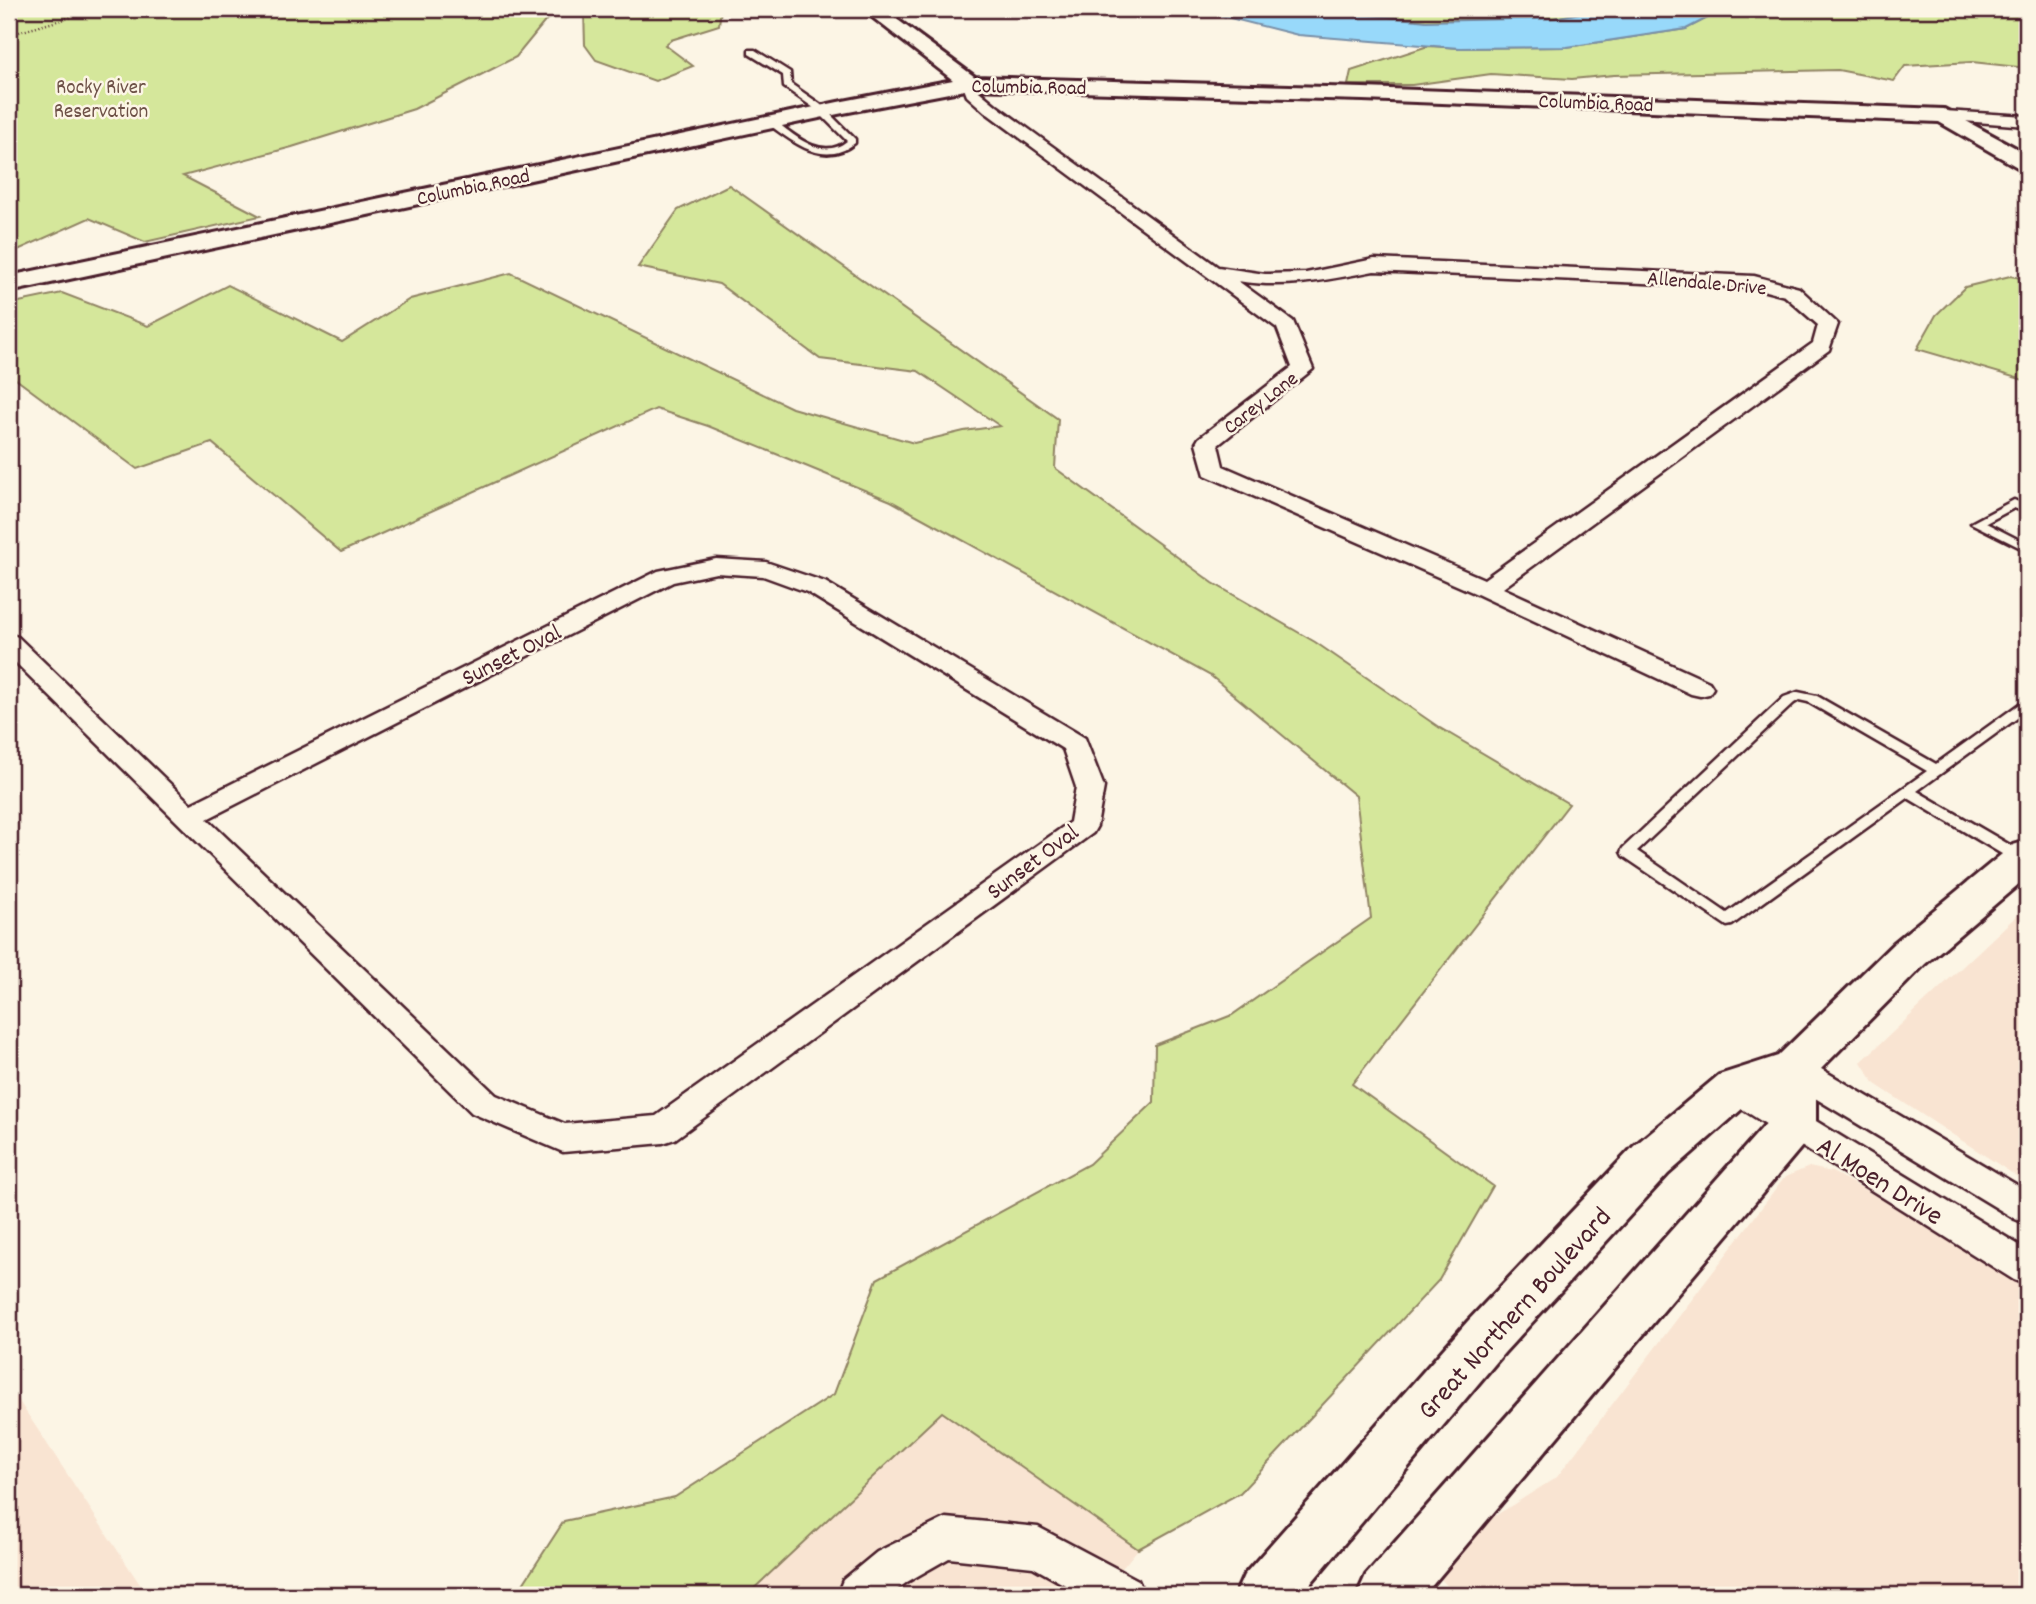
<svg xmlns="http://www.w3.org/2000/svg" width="2036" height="1604" viewBox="0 0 2036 1604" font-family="Dekko,sans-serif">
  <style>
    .built { fill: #f9e4d2 }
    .green { fill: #d5e79b; stroke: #908363; stroke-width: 2 }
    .water { fill: #98d9fa; stroke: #798fa7; stroke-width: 2 }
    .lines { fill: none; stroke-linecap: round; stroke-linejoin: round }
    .lane-casing { stroke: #4a1f2b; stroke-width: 5 }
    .street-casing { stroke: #4a1f2b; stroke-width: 5 }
    .secondary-casing { stroke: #4a1f2b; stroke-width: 6 }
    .path { stroke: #4a1f2b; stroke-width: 2.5; stroke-dasharray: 1 2.5; stroke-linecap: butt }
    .lane { fill: #fcf5e5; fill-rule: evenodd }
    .street { fill: #fcf5e5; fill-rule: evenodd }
    .secondary { fill: #fcf5e5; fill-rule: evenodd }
    .labels { text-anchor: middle; stroke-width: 5; stroke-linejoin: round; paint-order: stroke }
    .far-park-label { font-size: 21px; fill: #6d5147; stroke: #fcf5e5 }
    .far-street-label { font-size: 21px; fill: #4a1f2b; stroke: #fcf5e5 }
    .street-label { font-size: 24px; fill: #4a1f2b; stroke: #fcf5e5 }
    .near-street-label { font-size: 28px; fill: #4a1f2b; stroke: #fcf5e5 }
  </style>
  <rect width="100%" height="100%" fill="#fcf5e5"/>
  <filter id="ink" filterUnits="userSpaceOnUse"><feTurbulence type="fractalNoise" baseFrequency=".0143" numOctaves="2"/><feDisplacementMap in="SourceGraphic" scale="14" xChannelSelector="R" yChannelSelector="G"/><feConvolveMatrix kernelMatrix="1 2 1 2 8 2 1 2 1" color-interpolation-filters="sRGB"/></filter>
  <g filter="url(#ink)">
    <path class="built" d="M2027,906V1183L1875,1084L1861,1062Z
      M1809,1167L1832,1172L1897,1207L2027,1288V1595H1456L1437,1575L1474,1529L1557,1477L1785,1177Z
      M9,1386L147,1595H9Z
      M942,1412L1138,1549L1100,1595H747Z"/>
    <path class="green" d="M9,9H721L719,25L671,40L665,45L693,66L655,81L596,60L585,45L584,10L547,19L516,57L414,109L292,147L183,176L260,216L145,242L89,218L9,254Z
      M1314,9H1602L1554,18L1426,21Z
      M1725,9H2027V68L1972,62L1905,66L1894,81L1838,70L1614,75L1572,79L1491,74L1412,85H1348L1351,71L1428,46L1459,48L1567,47L1686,29Z
      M729,185L1058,419L1055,468L1213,583L1315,642L1440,728L1569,804L1352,1084L1493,1186L1439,1280L1240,1493L1138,1549L942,1412L747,1595H516L564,1521L675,1497L834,1394L877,1279L1089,1164L1154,1102L1155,1045L1232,1015L1371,918L1356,796L1211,676L891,501L708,426L656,409L341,552L212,443L137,469L9,374V304L62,293L148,326L228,285L342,342L410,299L511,273L792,408L914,443L964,431L1000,426L918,371L820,359L719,284L638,267L678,210Z
      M2010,276L2027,279V381L1917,349L1936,315L1965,287Z"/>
    <path class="water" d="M1194,9H1314L1426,21L1554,18L1602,9H1725L1686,29L1567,47L1459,48L1298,35Z"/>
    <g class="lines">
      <g class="lane-casing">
        <path id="lane" d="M749,50H755L790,72L791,84L820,104L855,139V143C824,168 795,143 768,124V120H774C795,136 822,161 847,141L814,108L784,87L783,75L749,54Z
          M2014,500L2027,506V513L2014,508L1986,523L2027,544V551L1971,523Z
          M1798,692L1817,696L1936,764L2022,702L2027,701V711L1917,791L2027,855V863H2017L1908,798L1732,925L1727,926L1623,856L1621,852L1623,848L1784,697ZM1799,700L1808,702L1927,771L1727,913L1637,851L1794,703Z"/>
      </g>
      <g class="street-casing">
        <path id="street" d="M970,78L975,80L979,91L997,106L1218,267L1265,274L1306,273L1374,259L1754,276L1799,288L1838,324L1829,350L1503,588L1709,682L1713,688L1709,694L1700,696L1691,694L1477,594L1205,475L1196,443L1199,438L1292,367L1277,328L985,112L967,96L962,83ZM1374,271L1754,288L1785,296L1818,325L1813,343L1484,579L1223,466L1218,445L1313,369L1293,321L1238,281C1285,289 1327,280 1374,271Z
          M1944,111L2027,116V126L1938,119L1936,116Z
          M716,559L766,562L825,582L1085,738L1104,787L1097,826L1093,833L675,1139L663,1143L563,1152L472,1113L9,656V634L18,637L191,804L658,571ZM716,573L763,576L807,592L1063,749L1076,787L1070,822L656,1116L565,1124L496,1095L207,819L673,582Z
          M1794,1056L1806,1060L2027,1191V1224L2015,1219L1782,1078L1778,1069L1782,1060Z
          M1735,1075L1747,1079L2027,1250V1285L2014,1280L1723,1097L1718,1088L1723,1079Z
          M946,1518L1038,1527L1138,1580L1144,1595H1083L1033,1567L949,1558L907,1582L890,1595H837L843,1580L877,1552Z"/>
      </g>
      <g class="secondary-casing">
        <path id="secondary" d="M862,9H883L975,77L1363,88L1944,109L2027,154V170L2019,168L1939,122L1363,100L970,89L838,114L9,292V276L838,102L953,80Z
          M2027,841V877L1925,964L1816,1074V1125L1809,1138L1424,1595H1357L1366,1575L1770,1119L1771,1094L1751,1101L1668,1174L1504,1353L1301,1595H1235L1244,1575L1468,1321L1634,1146L1719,1075L1778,1056L1895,942L2013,845Z"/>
      </g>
      <path class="path" d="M9,35L99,9"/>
      <use href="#lane" class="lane"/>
      <use href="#street" class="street"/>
      <use href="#secondary" class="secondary"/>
    </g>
  </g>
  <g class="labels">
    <g class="far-park-label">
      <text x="101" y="93">Rocky River<tspan x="101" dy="24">Reservation</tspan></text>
    </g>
    <g class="far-street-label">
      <text transform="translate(1029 86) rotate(1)" y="7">Columbia Road</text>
      <text transform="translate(1596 102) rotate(2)" y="7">Columbia Road</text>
      <text transform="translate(473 186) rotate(-12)" y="7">Columbia Road</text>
      <text transform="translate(1707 282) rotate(5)" y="7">Allendale Drive</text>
      <text transform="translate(1260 402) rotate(-38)" y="7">Carey Lane</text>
    </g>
    <g class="street-label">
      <text transform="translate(511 654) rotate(-27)" y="8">Sunset Oval</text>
      <text transform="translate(1032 861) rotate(-37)" y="8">Sunset Oval</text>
    </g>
    <g class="near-street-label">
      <text transform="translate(1881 1179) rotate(32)" y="10">Al Moen Drive</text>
      <text transform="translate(1513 1312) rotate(-48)" y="10">Great Northern Boulevard</text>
    </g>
  </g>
  <rect width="2036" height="1604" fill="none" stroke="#fcf5e5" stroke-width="35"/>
  <rect x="18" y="18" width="2001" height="1569" fill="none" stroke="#4a1f2b" stroke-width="2.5" filter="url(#ink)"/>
</svg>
